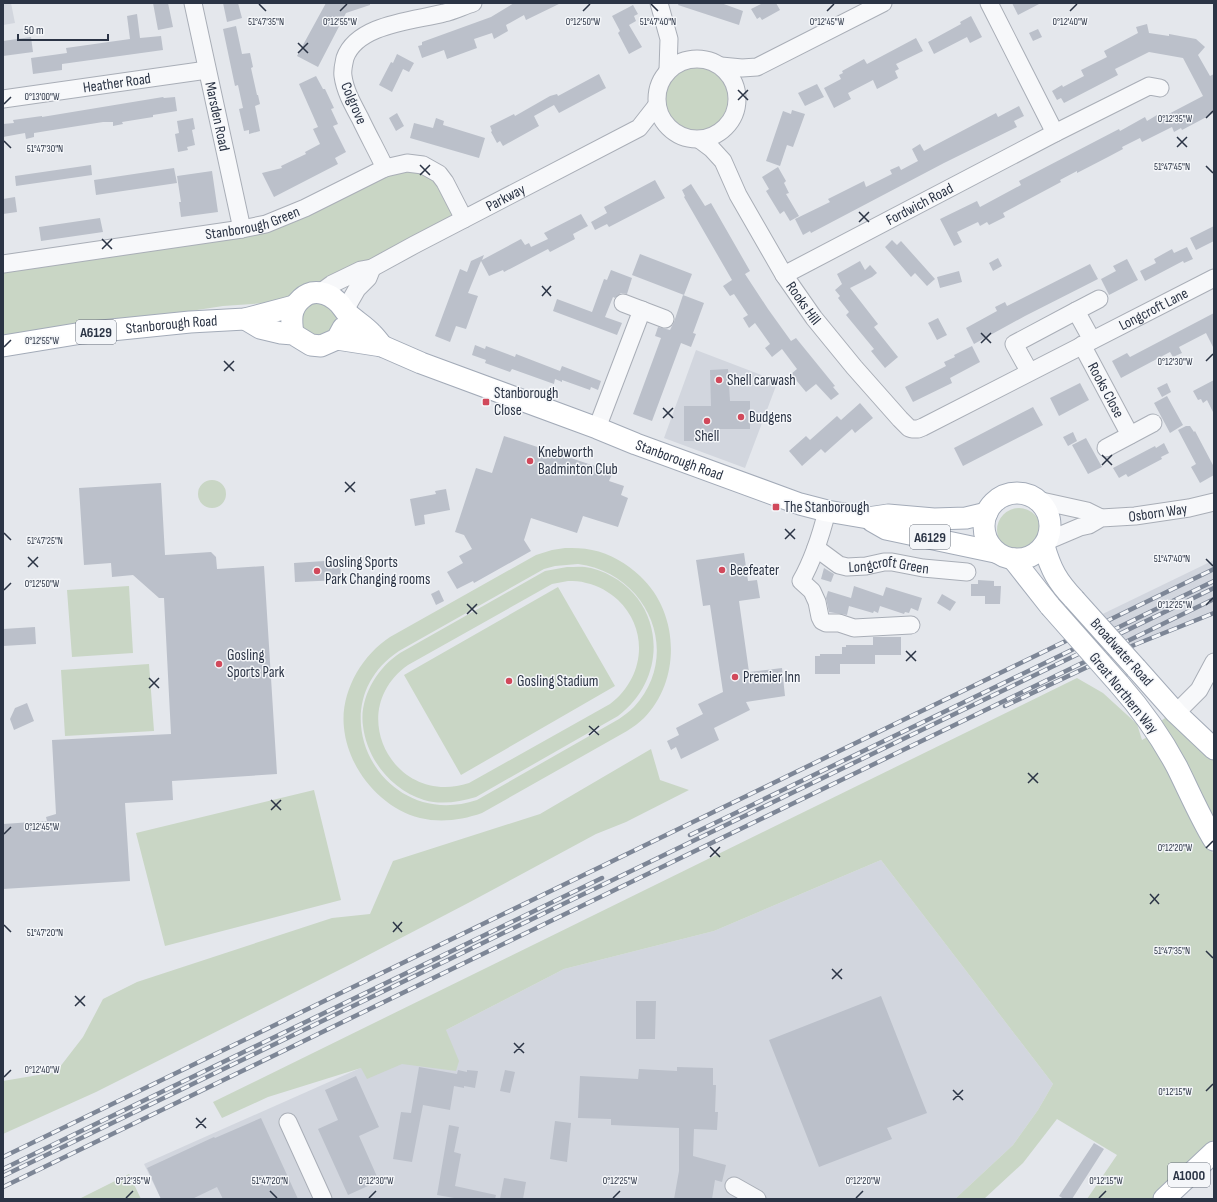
<svg xmlns="http://www.w3.org/2000/svg" width="1217" height="1202" viewBox="0 0 1217 1202" font-family="'Sofia Sans Condensed',sans-serif">
  <style>
    .built { fill: #d2d6de }
    .green { fill: #c9d6c5; fill-rule: evenodd }
    .building { fill: #bbc0ca }
    .lines { fill: none; stroke-linecap: round; stroke-linejoin: round }
    .minor-casing { stroke: #a9aeb7; stroke-width: 19 }
    .major-casing { stroke: #a3abb8; stroke-width: 23 }
    .minor { stroke: #f7f8fa; stroke-width: 17 }
    .major { stroke: #fff; stroke-width: 21 }
    .rail-casing { stroke: #7d8696; stroke-width: 4.5 }
    .rail { stroke: #f4f6f9; stroke-width: 3; stroke-dasharray: 9; stroke-linecap: butt }
    .major-bridge-casing { stroke: #a3abb8; stroke-width: 23; stroke-linecap: butt }
    .major-bridge { stroke: #fff; stroke-width: 21 }
    .ticks { fill: none; stroke: #2b3445; stroke-width: 1.5 }
    .poi-dot { fill: #d1495b; stroke: #f4f6f9; stroke-width: 1.5 }
    .labels { text-anchor: middle; stroke-width: 3; stroke-linejoin: round; paint-order: stroke }
    .shield { fill: #f4f6f9; stroke: #676e7b; stroke-width: 1 }
    .shield-label { font-size: 14px; font-weight: bold; fill: #2b3445 }
    .street-label { font-size: 15px; fill: #2b3445; stroke: #f4f6f9 }
    .poi-label { font-size: 15px; fill: #2b3445; stroke: #f4f6f9; text-anchor: start }
    .ticks-label { font-size: 10px; text-anchor: middle; fill: #2b3445; stroke: #f4f6f9; stroke-width: 3; stroke-linejoin: round; paint-order: stroke }
  </style>
  <rect width="100%" height="100%" fill="#e4e7ec"/>
  <path class="built" d="M3,3H11L15,23L3,25Z
    M696,350L769,378L776,386L745,468L664,438Z
    M1214,560V614L1186,623L1113,658L1082,624Z
    M881,860L1053,1084L1038,1110L1013,1145L955,1199H161L144,1164L446,1030L564,969L714,931Z"/>
  <path class="green" d="M664 99a32 32 0 1 1 64 0a32 32 0 1 1-64 0Z
    M401,167L433,176L452,210L450,218L355,268L315,283L281,302L223,306L3,340V272L270,229Z
    M313,302L325,303C336,314 339,315 333,331L318,338L303,330L301,324V313L304,308Z
    M198 494a14 14 0 1 1 28 0a14 14 0 1 1-28 0Z
    M997 530a22 22 0 1 1 44 0a22 22 0 1 1-44 0Z
    M565,548C574,548 583,548 592,550C610,553 627,564 640,576C679,612 682,679 644,718C639,723 633,727 627,731L482,813C462,820 441,823 420,818C380,808 348,768 344,728C340,693 361,656 390,637L536,555L552,550ZM578,564C648,573 683,654 634,707C629,712 624,715 619,719L477,800C380,832 316,706 399,651L544,569L555,566Z
    M567,567C575,567 583,566 591,568C662,587 675,673 618,716L476,797C459,802 441,805 424,800C392,790 367,760 363,726C359,698 377,668 400,653L545,571ZM568,581C574,581 580,581 586,583C598,585 609,592 618,600C650,631 644,678 610,704L469,783C394,808 343,711 408,665L552,584Z
    M129,586L133,653L72,657L67,590Z
    M558,587L615,686L461,775L404,675Z
    M149,664L154,731L65,736L61,670Z
    M1077,678L1103,693L1137,724L1142,740L1151,735L1214,855V1152L1164,1199H1087L1117,1155L1057,1119L1023,1163L984,1199H955L1013,1145L1038,1110L1053,1084L881,860L714,931L564,969L446,1030L459,1061L456,1071L402,1064L367,1079L361,1068L268,1097L222,1118L213,1102Z
    M1159,708L1214,760V826L1157,724L1165,718Z
    M651,749L660,780L689,790L626,822L596,834L470,902L353,963L96,1092L3,1134V1081L56,1072L83,1037L103,999L137,982L332,918L370,914L393,861L540,814Z
    M314,790L341,900L165,946L136,833Z
    M129,1174L141,1199H79Z"/>
  <path class="building" d="M153,3H168L173,27L158,30Z
    M223,3H238L242,18L227,22Z
    M326,3H370V5L346,13L318,67L297,56Z
    M514,3H561L526,20L524,15L506,25L508,31L494,39L492,33L474,39L477,48L447,59L444,50L422,58L418,46L422,45V42L491,17Z
    M679,3H721L743,11L739,25L678,5Z
    M763,3H776L780,10L762,20L760,17L757,19L751,9Z
    M1012,3H1041L1018,15Z
    M633,5L638,14L634,16L636,21L629,25L642,47L629,54L618,33L620,31L612,16Z
    M137,14L140,38L161,36L163,50L62,64V70L33,74L31,58L67,53L66,48L130,39L127,16Z
    M971,16L982,37L970,43L967,37L934,54L928,42L961,24L960,22Z
    M1147,24L1149,33L1169,36V34L1196,39L1205,47L1198,55L1210,76L1214,74V113L1182,130L1181,128L1174,132L1172,127L1142,142L1140,138L1122,147L1123,149L1108,157L1077,173V171L1060,180L1061,182L1003,213L1005,217L989,225L987,222L980,226L978,222L957,232L962,242L954,246L940,219L977,201L980,207L1021,185L1019,181L1119,129L1120,131L1145,117L1147,121L1157,115L1159,119L1203,96L1183,58L1149,52L1115,69L1118,75L1064,103L1061,98L1057,100L1052,91L1062,85L1063,87L1084,76L1081,70L1107,57L1104,51L1138,33L1136,27Z
    M236,26L242,54L250,53L253,67L251,68L257,95H258L260,104L255,106L260,131L249,134V130L244,131L239,109L243,108L241,99L238,85L235,86L223,29Z
    M1038,29L1042,37L1033,41L1029,33Z
    M31,37L33,52L3,56V41Z
    M916,38L923,51L896,64L899,69L895,71L898,78L877,89L873,80L848,93L851,99L834,108L824,88L841,79L839,75L843,73L842,71L864,59L867,64Z
    M397,54L414,63L409,72L403,69L392,92L379,85L391,62L393,63Z
    M599,74L606,88L559,113L554,105L534,116L539,126L503,146L500,141L497,143L491,132L492,131L490,126L514,114L515,116L550,96L557,94L558,96Z
    M316,76L323,89H325L334,108L331,109L338,124L333,126L346,152L335,158L338,164L274,197L262,173L282,168L281,166L306,154L305,152L320,144L313,129L318,127L299,84Z
    M817,84L824,97L805,106L798,93Z
    M163,97L164,98L175,97L177,111L153,115V117L122,122L123,124L113,126V122H103L34,133V137L26,139L25,133L3,137V124L14,123L13,120L42,116V117Z
    M1019,106L1024,116L1014,121L1017,127L944,163L811,233L810,231L803,235L795,219L830,202L828,199L864,181L866,187L892,174L890,170L899,166L901,170L918,161L912,149L920,144L924,151L996,113L998,117Z
    M792,110L805,114L793,147L787,145L780,166L766,161L783,111L791,114Z
    M397,113L404,126L396,131L389,118Z
    M193,118L195,129L192,130L195,145L187,147L188,150L178,152L175,134L179,133L177,121Z
    M436,118L444,121L443,125L485,138L479,158L410,138L414,123L433,128Z
    M91,165L92,175L16,186L15,176Z
    M778,167L786,181L784,183L789,193L786,194L799,216L790,221L784,211L780,214L766,191L769,189L762,177Z
    M174,168L177,183L96,195L94,180Z
    M212,171L218,212L181,217L179,202H181L177,176Z
    M655,180L665,198L609,227L607,224L595,230L591,222L607,213L604,207Z
    M691,184L705,206L711,203L750,271L745,274L768,309L791,341L796,338L835,386L833,387L839,394L831,400L816,384L806,392L791,374L797,369L782,349L772,357L765,348L770,344L755,323L749,328L743,318L748,315L734,294L730,296L723,286L732,280L684,197L685,196L682,190Z
    M15,197L17,212L3,214V199Z
    M581,214L588,226L573,234L575,239L550,252L548,249L504,272L503,270L489,276L481,261L468,293L478,296L466,329L456,326L450,342L435,336L460,269L467,272L471,261L484,255L482,260L521,239L525,245L529,243L531,247L548,239L544,233Z
    M100,218L103,232L41,241L39,227Z
    M1214,226V241L1196,250L1190,238Z
    M892,240L897,245L901,241L935,279L927,286L915,273L911,277L885,247Z
    M1187,247L1193,259L1184,263L1183,261L1145,281L1140,271L1156,263L1154,259L1172,249L1174,253Z
    M640,254L692,274L684,295L632,275Z
    M998,258L1002,266L993,271L989,263Z
    M1127,259L1138,280L1109,295L1101,279L1116,271L1113,266Z
    M860,261L865,270L870,265L877,273L872,277L850,288L878,324L874,327L898,357L885,368L871,351L874,349L846,315L849,312L838,298L840,296L835,290L842,284L837,274Z
    M1090,264L1098,279L1025,316L974,344L966,328L997,311L995,307L1005,302L1007,306Z
    M611,270L632,278L627,294L621,293L615,298L613,297L605,317L622,323L617,335L553,311L557,299L592,312L604,279L607,280Z
    M959,271L962,282L940,288L937,277Z
    M683,295L704,303L693,333L696,334L691,347L681,343L652,421L633,414L661,338L655,336L658,327L670,330L674,322Z
    M1214,313V349L1206,333L1179,347L1182,353L1173,357L1170,352L1121,378L1112,361L1127,353L1130,357Z
    M938,318L947,335L937,340L928,323Z
    M475,345L485,349L486,346L515,357L516,354L560,371L562,366L601,381L598,390L591,387L590,390L562,380V382L555,379L554,384L512,369L510,372L485,363L486,360L472,355Z
    M972,346L980,362L950,378L952,383L913,402L905,387L946,366L944,362L955,357L954,355Z
    M728,369L730,401H750V429H719V441H684V406H711L710,370Z
    M1214,380V414L1207,400L1203,403L1201,399L1198,400L1193,391Z
    M1080,383L1089,400L1059,416L1050,398Z
    M1167,383L1171,392L1162,397L1157,388Z
    M1167,396L1183,425L1170,433L1154,403Z
    M860,403L873,418L855,433L852,429L825,453L821,449L802,466L789,451L806,436L810,440L837,416L841,420Z
    M1033,407L1043,425L963,466L954,448Z
    M1186,426H1190L1194,432L1195,431L1214,467V475L1200,483L1191,467L1196,464L1178,430Z
    M1073,432L1077,441L1068,446L1063,437Z
    M504,436L613,472L609,481L624,486L621,495L628,498L618,527L583,516L577,533L531,518L524,540L531,551L474,583L473,581L457,589L447,572L463,563L459,556L472,549L464,535L455,532L476,468L492,473Z
    M1086,438L1102,467L1088,474L1072,445Z
    M1164,443L1169,453L1161,457L1162,459L1128,477L1126,474L1119,478L1113,468L1155,446L1156,448Z
    M161,483L165,555L211,552L216,557L217,569L264,566L277,774L172,781L173,800L125,803L130,881L3,889V824L47,821L46,817L56,814L52,740L171,734L164,598H159L133,575L112,577L111,563L84,565L79,488Z
    M446,489L450,510L424,515L425,524L415,526L410,499L436,494L435,491Z
    M744,553L748,581L757,580L760,598L739,601L749,672L782,668L785,696L746,702L750,710L714,728L719,740L681,759L676,747L671,750L667,741L679,735L676,728L703,714L698,704L723,692L710,605L703,606L696,560Z
    M340,560L341,580L295,582L294,563Z
    M824,568L834,574L831,582L821,579Z
    M978,580L994,581V586H1001L1000,604H985V596H971V584H978Z
    M854,586L883,596L886,587L922,598L918,611L911,608L909,613L905,612L904,614L880,606L878,613L874,611L873,613L849,606L847,615L829,612L826,598L828,591L851,598Z
    M439,590L444,601L436,605L431,594Z
    M942,594L956,602L950,611L937,603Z
    M35,627L36,644L3,646V629Z
    M873,637H901V655H875V664H840V674H815V656H820V654H842V647H846V645H873Z
    M27,703L34,721L14,730L10,719L15,708Z
    M881,996L927,1113L887,1128L892,1139L819,1167L769,1040Z
    M636,1001H656L655,1039H636Z
    M419,1067L457,1074L458,1070L467,1072V1070L478,1071L475,1088L464,1086V1088L454,1086L450,1110L423,1105L412,1162L393,1159L401,1112L411,1113Z
    M677,1067L713,1068V1085H716L715,1112H718L717,1130L694,1129L693,1156L726,1165L722,1182L715,1180L712,1199H674L679,1171V1128L611,1125V1119L578,1118L580,1076L638,1079L639,1069L677,1071Z
    M505,1070L515,1072L510,1093L500,1091Z
    M356,1076L379,1127L359,1136L379,1181L348,1195L318,1129L338,1120L325,1090Z
    M261,1118L298,1199H223L217,1187L192,1199H161L147,1168L214,1137L215,1138Z
    M555,1121L571,1123L567,1162L550,1159Z
    M449,1125L459,1127L454,1152L461,1154L455,1186L496,1195L495,1199H460L437,1195Z
    M1094,1143L1104,1149L1072,1199H1064L1059,1196Z
    M504,1178L526,1182L523,1199H500Z"/>
  <g class="lines">
    <g class="minor-casing">
      <g id="minor">
        <path id="s1" d="M193,3L242,229"/>
        <path d="M659,3L669,39L668,70"/>
        <path d="M989,3L1055,133"/>
        <circle cx="697" cy="99" r="40"/>
        <path d="M721,66L742,68L757,67L883,3"/>
        <path id="s2" d="M3,99L207,70"/>
        <path id="s3" d="M700,140L712,149L723,161L738,195L784,275L814,318L854,367L900,419L909,428L912,429H918L923,427L1214,278"/>
        <path d="M385,168C377,151 368,135 360,118C353,105 345,91 343,76C342,70 344,63 345,58C357,24 413,21 444,13C454,11 463,6 473,3"/>
        <path id="s4" d="M3,264L242,229L266,224L305,208L385,168L407,163L423,165L439,174L445,182L464,219"/>
        <path id="s5" d="M784,275L1055,133L1149,86L1160,88"/>
        <path id="s6" d="M321,292L332,284L361,270L372,268L414,245L639,128L657,105"/>
        <path d="M623,303L665,319"/>
        <path d="M345,310L357,289L368,278L372,268"/>
        <path d="M1076,311L1099,299"/>
        <path id="s7" d="M1082,345L1130,435"/>
        <path d="M1029,371L1014,344L1076,311L1092,340"/>
        <path d="M597,428L642,310"/>
        <path d="M1106,448L1153,423"/>
        <path d="M1037,500L1087,511L1101,518"/>
        <path d="M827,511C821,535 814,558 801,581L812,591L817,602L820,617L822,621L826,623H839L854,628L911,625"/>
        <path id="s8" d="M1047,541L1080,527L1089,525L1101,518L1135,516L1189,508L1214,502"/>
        <path id="s9" d="M816,548L839,565L847,567L866,566L884,562H892L923,568L967,572"/>
        <path d="M1176,713L1199,690L1214,662"/>
        <path d="M288,1122L323,1199"/>
        <path d="M734,1186L757,1199"/>
      </g>
    </g>
    <g class="major-casing">
      <g id="major">
        <path d="M245,319L260,328L281,333L293,334L311,345L321,346L337,339L343,328"/>
        <path d="M293,334C291,320 290,309 301,299C312,288 328,292 339,303C342,306 344,310 346,312C354,320 365,326 372,334C376,338 379,342 382,346"/>
        <path id="s10" d="M337,339L382,346L421,363L597,428L636,444L800,504L827,511L868,518L888,515L934,519L966,518L987,513"/>
        <path id="s11" d="M3,346L82,333L190,322L245,319L294,306"/>
        <circle cx="1017" cy="526" r="33"/>
        <path d="M872,521L886,529L995,552"/>
        <path d="M1044,546C1051,570 1057,581 1074,599"/>
        <path d="M1013,559L1050,606"/>
        <path d="M1136,668L1176,713L1214,749"/>
        <path d="M1119,684C1141,709 1161,737 1177,767C1189,791 1200,817 1214,840"/>
        <path d="M1164,1199L1214,1152"/>
      </g>
    </g>
    <use href="#minor" class="minor"/>
    <use href="#major" class="major"/>
    <g class="rail-casing">
      <path id="rail" d="M1005,706L1134,645L1214,613
        M690,835L1214,581
        M3,1157L1214,569
        M3,1169L602,878
        M3,1176L1214,588
        M3,1187L1214,599"/>
    </g>
    <use href="#rail" class="rail"/>
    <g class="major-bridge-casing">
      <path id="major-bridge" d="M1074,599L1136,668
        M1050,606L1119,684"/>
    </g>
    <use href="#major-bridge" class="major-bridge"/>
  </g>
  <path class="ticks" d="M259,4L266,11M651,4L658,11M340,11L347,4M583,11L590,4M827,11L834,4M1070,11L1077,4M298,43L308,53M298,53L308,43M738,90L748,100M738,100L748,90M4,104L11,97M1206,118L1213,111M1177,137L1187,147M4,141L11,148M1177,147L1187,137M420,165L430,175M1206,166L1213,173M420,175L430,165M859,212L869,222M859,222L869,212M102,239L112,249M102,249L112,239M542,286L551,296M542,296L551,286M981,333L991,343M981,343L991,333M4,347L11,340M224,361L234,371M1206,361L1213,354M224,371L234,361M663,408L673,418M663,418L673,408M1102,455L1112,465M1102,465L1112,455M345,482L355,492M345,492L355,482M785,529L795,539M4,533L11,540M785,539L795,529M28,557L38,567M1206,559L1213,566M28,567L38,557M4,590L11,583M467,604L477,614M1206,605L1213,598M467,614L477,604M906,651L916,661M906,661L916,651M149,678L159,688M149,688L159,678M589,726L599,735M589,735L599,726M1028,773L1038,783M1028,783L1038,773M271,800L281,810M271,810L281,800M4,834L11,827M710,847L720,857M1206,848L1213,841M710,857L720,847M1150,894L1159,904M1150,904L1159,894M393,922L402,932M4,925L11,932M393,932L402,922M1206,951L1213,958M832,969L842,979M832,979L842,969M75,996L85,1006M75,1006L85,996M514,1043L524,1053M514,1053L524,1043M4,1077L11,1070M953,1090L963,1100M1206,1091L1213,1084M953,1100L963,1090M196,1118L206,1128M196,1128L206,1118M270,1191L277,1198M126,1198L133,1191M369,1198L376,1191M613,1198L620,1191M856,1198L863,1191M1099,1198L1106,1191"/>
  <g class="poi-dot">
    <circle cx="719" cy="380" r="4"/>
    <rect x="482" y="398" width="8" height="8" rx="2"/>
    <circle cx="741" cy="417" r="4"/>
    <circle cx="707" cy="421" r="4"/>
    <circle cx="530" cy="461" r="4"/>
    <rect x="772" y="503" width="8" height="8" rx="2"/>
    <circle cx="722" cy="570" r="4"/>
    <circle cx="317" cy="571" r="4"/>
    <circle cx="219" cy="664" r="4"/>
    <circle cx="735" cy="677" r="4"/>
    <circle cx="509" cy="681" r="4"/>
  </g>
  <g class="labels">
    <g class="shield">
      <rect x="76" y="320" width="40" height="24" rx="3"/>
      <rect x="910" y="525" width="40" height="24" rx="3"/>
      <rect x="1168" y="1163" width="42" height="24" rx="3"/>
    </g>
    <g class="shield-label">
      <text x="96" y="337">A6129</text>
      <text x="930" y="542">A6129</text>
      <text x="1189" y="1180">A1000</text>
    </g>
    <g class="street-label">
      <text dy="5" stroke="none"><textPath href="#s2" startOffset="115">Heather Road</textPath></text>
      <text transform="translate(354 103) rotate(67)" y="5">Colgrove</text>
      <text dy="5" stroke="none"><textPath href="#s1" startOffset="116">Marsden Road</textPath></text>
      <text dy="5" stroke="none"><textPath href="#s6" startOffset="208">Parkway</textPath></text>
      <text dy="5" stroke="none"><textPath href="#s5" startOffset="153">Fordwich Road</textPath></text>
      <text dy="5" stroke="none"><textPath href="#s4" startOffset="253">Stanborough Green</textPath></text>
      <text dy="5" stroke="none"><textPath href="#s3" startOffset="195">Rooks Hill</textPath></text>
      <text dy="5" stroke="none"><textPath href="#s3" startOffset="632">Longcroft Lane</textPath></text>
      <text dy="5" stroke="none"><textPath href="#s11" startOffset="170">Stanborough Road</textPath></text>
      <text dy="5" stroke="none"><textPath href="#s7" startOffset="51">Rooks Close</textPath></text>
      <text dy="5" stroke="none"><textPath href="#s10" startOffset="364">Stanborough Road</textPath></text>
      <text dy="5" stroke="none"><textPath href="#s8" startOffset="116">Osborn Way</textPath></text>
      <text dy="5" stroke="none"><textPath href="#s9" startOffset="79">Longcroft Green</textPath></text>
      <text transform="translate(1122 652) rotate(48)" y="5">Broadwater Road</text>
      <text transform="translate(1124 693) rotate(51)" y="5">Great Northern Way</text>
    </g>
    <g class="poi-label">
      <text x="727" y="385">Shell carwash</text>
      <text x="494" y="398">Stanborough<tspan x="494" dy="17">Close</tspan></text>
      <text x="749" y="422">Budgens</text>
      <text x="707" y="441" text-anchor="middle">Shell</text>
      <text x="538" y="457">Knebworth<tspan x="538" dy="17">Badminton Club</tspan></text>
      <text x="784" y="512">The Stanborough</text>
      <text x="325" y="567">Gosling Sports<tspan x="325" dy="17">Park Changing rooms</tspan></text>
      <text x="730" y="575">Beefeater</text>
      <text x="227" y="660">Gosling<tspan x="227" dy="17">Sports Park</tspan></text>
      <text x="743" y="682">Premier Inn</text>
      <text x="517" y="686">Gosling Stadium</text>
    </g>
  </g>
  <g class="ticks-label">
    <text x="266" y="25">51°47'35"N</text>
    <text x="340" y="25">0°12'55"W</text>
    <text x="583" y="25">0°12'50"W</text>
    <text x="658" y="25">51°47'40"N</text>
    <text x="827" y="25">0°12'45"W</text>
    <text x="1070" y="25">0°12'40"W</text>
    <text x="42" y="100">0°13'00"W</text>
    <text x="1175" y="122">0°12'35"W</text>
    <text x="45" y="152">51°47'30"N</text>
    <text x="1172" y="170">51°47'45"N</text>
    <text x="42" y="344">0°12'55"W</text>
    <text x="1175" y="365">0°12'30"W</text>
    <text x="45" y="544">51°47'25"N</text>
    <text x="1172" y="562">51°47'40"N</text>
    <text x="42" y="587">0°12'50"W</text>
    <text x="1175" y="608">0°12'25"W</text>
    <text x="42" y="830">0°12'45"W</text>
    <text x="1175" y="851">0°12'20"W</text>
    <text x="45" y="936">51°47'20"N</text>
    <text x="1172" y="954">51°47'35"N</text>
    <text x="42" y="1073">0°12'40"W</text>
    <text x="1175" y="1095">0°12'15"W</text>
    <text x="133" y="1184">0°12'35"W</text>
    <text x="270" y="1184">51°47'20"N</text>
    <text x="376" y="1184">0°12'30"W</text>
    <text x="620" y="1184">0°12'25"W</text>
    <text x="863" y="1184">0°12'20"W</text>
    <text x="1106" y="1184">0°12'15"W</text>
  </g>
  <rect width="1217" height="1202" fill="none" stroke="#2b3445" stroke-width="8"/>
  <path d="M18 34v6h90v-6" fill="none" stroke="#2b3445" stroke-width="2"/>
  <text x="24" y="34" font-size="12" fill="#2b3445" stroke="#f4f6f9" stroke-width="3" paint-order="stroke">50 m</text>
</svg>
